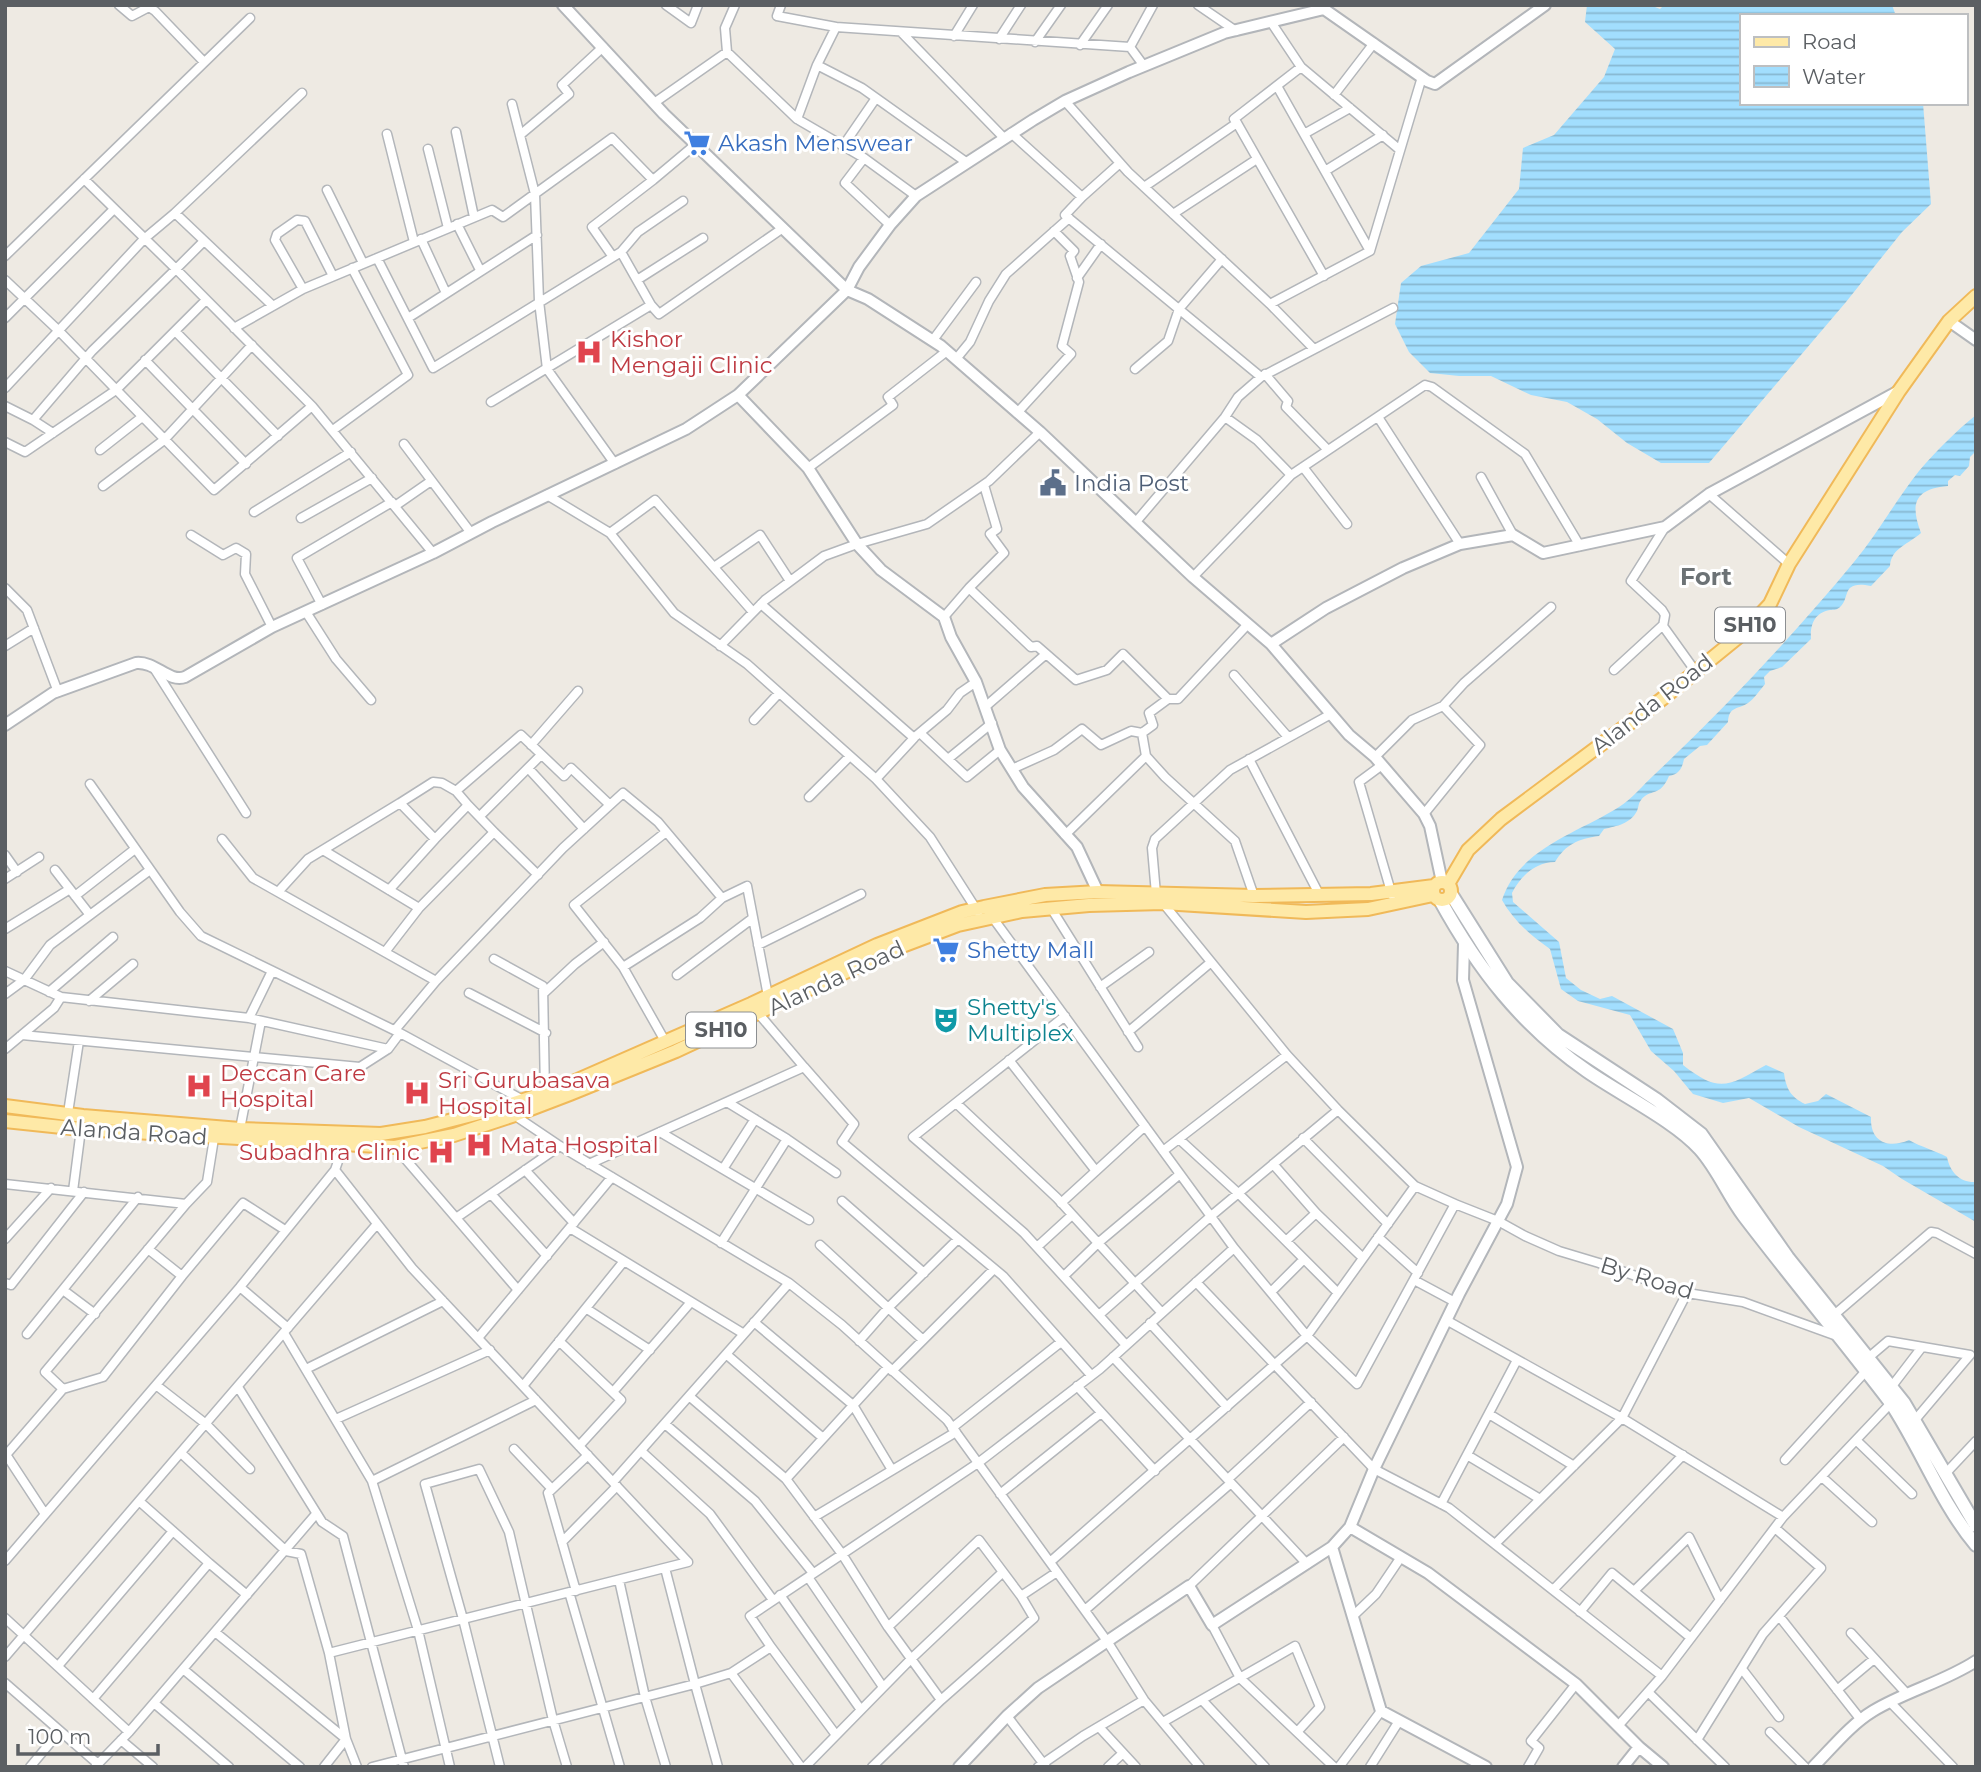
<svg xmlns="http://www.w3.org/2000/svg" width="1981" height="1772" viewBox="0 0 1981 1772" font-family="Montserrat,sans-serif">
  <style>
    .water { fill: url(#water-rules) }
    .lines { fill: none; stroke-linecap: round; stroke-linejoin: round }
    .minor-casing { stroke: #b3b6ba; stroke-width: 11 }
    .tertiary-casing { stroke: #b3b6ba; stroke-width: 14 }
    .secondary-casing { stroke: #b4b8bd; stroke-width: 16 }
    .primary-casing { stroke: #f0b959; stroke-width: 16 }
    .minor { stroke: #fff; stroke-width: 8 }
    .tertiary { stroke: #fff; stroke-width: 10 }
    .secondary { stroke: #fff; stroke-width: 12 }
    .primary { stroke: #fee9a7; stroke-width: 12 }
    .labels { text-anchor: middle; stroke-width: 6; stroke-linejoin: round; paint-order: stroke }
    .shield { fill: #fff; stroke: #8c8f92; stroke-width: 2 }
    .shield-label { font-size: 21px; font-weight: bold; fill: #5b5f63 }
    .shop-label { font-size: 23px; fill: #366cbe; stroke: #fff; text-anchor: start }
    .health-label { font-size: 23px; fill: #be3a42; stroke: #fff; text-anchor: start }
    .service-label { font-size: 23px; fill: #4e5e75; stroke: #fff; text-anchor: start }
    .street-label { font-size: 23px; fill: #5b5f63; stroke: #fff }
    .culture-label { font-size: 23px; fill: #0d838f; stroke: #fff; text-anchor: start }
    .neighbourhood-label { font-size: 24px; font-weight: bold; fill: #6c7275; stroke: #fff }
  </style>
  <defs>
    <pattern id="water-rules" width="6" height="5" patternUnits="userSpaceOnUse" patternTransform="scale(1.75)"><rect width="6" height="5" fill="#a2defe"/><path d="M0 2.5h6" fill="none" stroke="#87b7d1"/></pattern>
  </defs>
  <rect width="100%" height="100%" fill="#eeeae3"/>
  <path class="water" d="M1587,5H1650L1660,9L1664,5H1892L1896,16H1741V103H1923L1931,204L1902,232L1846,302L1709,463H1661L1627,443L1597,419L1567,402L1531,395L1491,376H1459L1430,373L1409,352L1395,324L1401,283L1421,266L1469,253L1519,189L1523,148L1554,135L1604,77L1615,49L1585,22Z
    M1976,415V451L1970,457L1969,466L1960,476L1955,475L1948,481V486C1914,489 1910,504 1921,533C1909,544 1891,548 1890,566L1871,586C1840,580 1851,598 1840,607C1835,611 1836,609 1830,610C1814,613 1810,625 1811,639L1782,667L1770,671L1764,677L1765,684C1760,690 1754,699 1748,703C1737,710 1729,706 1728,722L1707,745L1700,746L1684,759C1682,769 1679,774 1669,776C1660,798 1650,788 1641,800C1638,804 1639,806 1637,811C1630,824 1617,826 1604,829L1599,836C1578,839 1566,844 1555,862C1535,862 1520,877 1512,893L1513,902L1559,942L1566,978L1581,990L1600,999L1612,996L1673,1029L1683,1053V1065C1720,1094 1728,1086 1766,1065L1784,1073C1786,1089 1791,1097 1805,1104L1818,1101L1826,1094L1871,1117C1870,1142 1888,1149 1909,1140C1921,1147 1934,1150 1947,1157C1950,1172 1960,1183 1976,1182V1222L1902,1179L1883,1166L1799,1127L1749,1098L1723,1103L1693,1094L1674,1071L1651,1051L1630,1015L1578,1001L1561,989L1550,949C1531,936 1513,920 1502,900C1518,849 1578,833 1619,807C1632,799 1643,785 1654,775C1725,708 1792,637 1854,562C1878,533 1896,500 1919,471C1936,451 1955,432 1976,415Z"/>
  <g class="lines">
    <g class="minor-casing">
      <path id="minor" d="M119,5L132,16L149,7L155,11L204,62
        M666,5L691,23L698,5
        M781,5L777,16L836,27
        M1198,5L1236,31
        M901,32L1004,138
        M954,36L973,5
        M999,39L1021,5
        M1035,42L1061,5
        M1080,45L1108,5
        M1130,47L1144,66
        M727,52L725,28L735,5
        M817,65L862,88L966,162
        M1301,67L1400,150
        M1277,86L1370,251
        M1334,95L1374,43
        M1065,101L1128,172L1270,304L1370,251L1422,77
        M654,103L727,52L797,119L817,65L836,27L1130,47L1153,5
        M512,104L535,194L539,301L547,369L615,464
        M797,119L864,158L916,196
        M1237,123L1234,119L1301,67L1271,22
        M456,132L474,217
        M1011,133L1082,197L1065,215L1261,377L1393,308
        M387,134L414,242
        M1304,134L1350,108
        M520,135L569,94L562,85L603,47
        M843,146L876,98
        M428,149L448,228
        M864,158L845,183L890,225
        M1325,171L1383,135
        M84,179L176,269L204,241
        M1144,187L1237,123L1324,276
        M327,190L363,263
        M1082,197L1120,163
        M175,213L302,93
        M1173,214L1257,159
        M457,224L480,270
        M421,239L446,293
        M621,252L638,232L683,201
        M5,256L250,18
        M613,257L592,227L653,180
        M377,258L433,368L621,252L651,305
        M1077,278L1101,244
        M5,280L59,331L214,490L312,406
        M637,280L703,238
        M303,289L275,240L277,234L297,220L305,221L333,276
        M1270,304L1314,349
        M5,318L114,209
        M408,318L537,235
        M234,328L303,289L492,210L503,217L612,138L653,180L696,144
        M175,331L278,436
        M933,340L976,282
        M956,359L970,342L989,301L1006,274L1069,218
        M145,360L246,464
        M1135,369L1168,341L1179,309L1222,259
        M1265,374L1288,401L1286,407L1328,450
        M1261,377L1238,397L1225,417L1257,440L1291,475
        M5,388L144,239L175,213L273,306
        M491,402L651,305L659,314L783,228
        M5,406L33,420L92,351L176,269L312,406L433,553
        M1017,413L1071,354L1062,346L1079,282L1070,256L1074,251L1054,231
        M1378,417L1460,544
        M33,420L53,433
        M333,430L408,375L352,268
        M5,442L25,452L116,390L206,300
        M404,444L471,533
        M100,450L142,417
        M1303,467L1347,524
        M808,468L893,405L888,397L947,351
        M1481,477L1513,535
        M103,486L164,440L252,345
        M1709,494L1789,564
        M547,495L610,533L674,613L747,664L876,779L930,837L978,912
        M395,506L431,481
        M254,512L351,452
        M301,518L372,478
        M1135,523L1225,417
        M1665,527L1631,581L1662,610L1665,615L1663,626L1696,672
        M610,533L655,500L753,612
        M191,535L223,555L236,548L246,554L245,574L272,627
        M714,567L760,535L790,581
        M1193,577L1291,475L1425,385L1432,387L1525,454L1580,546
        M5,588L27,610L58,692
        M969,588L1004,553L990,534L997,529L984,485
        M761,604L914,738L876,779
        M322,605L297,558L392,502
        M306,612L336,659L371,700
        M944,617L969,588L1031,647L1037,646L1076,680L1107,670L1123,654L1168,699L1149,713L1153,725L1142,733
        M5,646L34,628
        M720,646L765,600L824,556L857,544L927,524L989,481L1040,432
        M154,668L246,813
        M1614,670L1663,625
        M1234,675L1288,737
        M1168,699H1178L1248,624
        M985,707L1046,654
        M754,720L779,693
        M920,733L967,777L1000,750
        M916,736L947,710L960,693L976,682
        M531,745L578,691
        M1375,757L1412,720L1443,706L1464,683L1551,607
        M948,759L992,723
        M1249,759L1319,894
        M1382,765L1359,782L1392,895
        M528,768L584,829
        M1012,769L1054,750L1082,729L1101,745L1131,731L1142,733L1146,756L1165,777L1235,841L1254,896
        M90,784L180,912L201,936L400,1033
        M809,797L850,756
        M400,803L433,782L442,783L456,791
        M1424,814L1480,745L1443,706
        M480,816L541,755
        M494,832L538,875
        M1065,835L1146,756
        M222,839L253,878L436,981L395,1030
        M323,850L419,908L494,832L468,805
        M5,855L17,872
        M55,870L90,915
        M5,879L39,857
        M389,890L435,839
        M278,892L308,859L400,803L435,839L468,805L456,791L521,735L564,776L571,768L610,805
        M1156,894L1152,848L1155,839L1230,770L1331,714
        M75,896L135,849
        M1051,908L1138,1047
        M990,914L1234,1248
        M5,929L70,889
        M758,945L861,894
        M385,952L419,908
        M494,959L543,986L545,1093
        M623,967L700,918L722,898
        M5,971L61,997L249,1018L388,1049L400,1033L523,1100
        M677,975L753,918
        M436,981L563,848L623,793L658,822L722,898L747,886L768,996
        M1100,987L1149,952
        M49,992L113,937
        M469,993L546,1033
        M544,993L575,964L604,942
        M5,994L24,980L50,945L150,870
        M89,1001L133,964
        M1065,1016L913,1137L1024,1233L1126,1345
        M249,1018L272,971
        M1128,1032L1210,963
        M22,1035L360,1067L388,1049
        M665,1041L623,967L574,905L666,832
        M5,1049L54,1008L61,997
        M1009,1060L1096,1171
        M804,1067L854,1124L842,1142L1003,1276L1091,1375
        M956,1103L1057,1198L1162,1313
        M68,1113L79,1041
        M514,1115L560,1146L789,1283L842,1325L947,1420L1107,1641L1144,1700
        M240,1129L261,1021
        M660,1132L809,1220
        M1303,1138L1388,1224
        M787,1139L836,1173
        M1179,1139L1238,1193L1338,1293
        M395,1147L518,1290
        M1163,1151L1287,1055
        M589,1164L804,1067L758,1013
        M1273,1164L1316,1213
        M723,1169L755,1119
        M525,1170L574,1223
        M5,1184L186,1204L207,1182L215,1132
        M1415,1186L1455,1204
        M73,1191L81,1129
        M491,1194L547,1256
        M842,1201L924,1273
        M1061,1203L1145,1126
        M456,1218L560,1146
        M570,1228L744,1334
        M1378,1237L1418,1273
        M5,1239L51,1188
        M1286,1241L1316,1213L1363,1258
        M721,1243L787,1139L727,1102
        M820,1245L923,1340
        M1037,1247L1072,1215
        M148,1249L182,1276
        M1064,1276L1098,1243L1180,1174
        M1414,1280L1455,1302
        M1196,1282L1374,1469L1449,1508L1662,1676L1618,1726
        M5,1283L11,1285L84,1192
        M240,1287L288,1328
        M63,1290L95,1314
        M1271,1292L1304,1259
        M587,1309L650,1350
        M1099,1315L1211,1216L1338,1110
        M1834,1315L1931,1232L1937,1233L1976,1254
        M1446,1320L1622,1418L1783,1517
        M754,1322L853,1405L892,1470
        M1150,1323L1227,1407
        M284,1333L372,1481L418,1630L450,1767
        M27,1334L138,1197
        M478,1338L612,1177
        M559,1341L621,1400L579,1446
        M859,1341L888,1308L958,1239
        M726,1354L823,1438
        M1113,1357L1307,1564
        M1868,1358L1888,1341L1970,1355L1915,1420
        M306,1369L443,1301
        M892,1371L994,1269
        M156,1385L206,1424L250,1469
        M523,1386L624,1261
        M1077,1386L1155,1471
        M238,1387L322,1522L343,1536L404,1767
        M63,1389L103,1377L182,1276L243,1203L285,1230
        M1889,1390L1922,1347
        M613,1392L691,1302
        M689,1396L786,1479L842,1554L888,1627L941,1700L872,1767
        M1489,1414L1574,1466
        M336,1419L490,1350
        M665,1424L755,1501L813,1573
        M952,1428L1061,1342
        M1856,1440L1912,1494
        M514,1449L552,1489
        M641,1451L710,1514L773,1600
        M5,1453L45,1514
        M181,1453L286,1551L301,1554L329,1653L346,1739L215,1632
        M6,1455L63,1389L45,1372L186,1204
        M1467,1455L1540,1499
        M1785,1460L1866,1371
        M1946,1473L1976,1441
        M1822,1477L1872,1522
        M786,1479L888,1367
        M1228,1479L1311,1402
        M372,1481L536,1400
        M613,1482L789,1283
        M1000,1494L1101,1413
        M1441,1504L1517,1360
        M814,1517L956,1432
        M562,1542L617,1486
        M1495,1544L1622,1418L1687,1293
        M5,1561L240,1287L335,1170L345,1141
        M1050,1562L1307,1336L1415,1186L1338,1110L1287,1055L1163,903
        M209,1563L247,1595
        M808,1577L883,1687
        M619,1580L645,1697L666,1767
        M1189,1586L1344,1437
        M1553,1590L1683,1455
        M576,1591L548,1493L588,1455
        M1634,1591L1689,1537L1720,1600
        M569,1592L620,1767
        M780,1595L861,1710
        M1085,1610L1231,1483
        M1580,1612L1612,1573L1691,1638
        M1353,1616L1376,1594L1401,1557
        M1779,1616L1861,1720
        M5,1618L129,1732
        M1212,1625L1240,1678L1334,1767
        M888,1627L979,1540L1003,1572
        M1851,1633L1907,1694
        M771,1647L836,1735
        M329,1653L688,1562L412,1268L335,1170
        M5,1657L377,1224
        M58,1666L173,1531
        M183,1669L300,1767
        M1742,1669L1779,1717
        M731,1673L771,1647L750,1616L978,1463L1100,1369L1234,1248L1307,1336L1357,1384L1455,1204L1498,1221L1525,1236L1559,1251L1599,1263L1681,1292L1743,1302L1837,1336
        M1662,1676L1783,1517L1891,1403
        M5,1683L98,1764
        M1837,1690L1874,1659
        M1648,1692L1725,1767
        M93,1699L209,1563L139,1501
        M941,1700L1034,1618L1021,1596L1057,1572
        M1202,1700L1265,1767
        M1890,1702L1953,1767
        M154,1703L229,1767
        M1007,1716L1046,1767
        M1163,1722L1295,1646L1320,1707L1298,1731
        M1099,1727L1136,1767
        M1770,1732L1805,1767
        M346,1739L357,1767
        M121,1740L153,1767
        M1697,1740L1763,1634L1821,1568L1775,1528
        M30,1767L60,1731
        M95,1767L129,1732L316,1514
        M324,1767L346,1739
        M372,1767L695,1684L665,1568
        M500,1767L463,1619L425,1484L479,1469L509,1532L553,1720L567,1767
        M718,1767L695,1684L731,1673L801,1767
        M805,1767L912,1658L1003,1572L1021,1596
        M1038,1767L1083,1736L1144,1700L1200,1767
        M1108,1767L1123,1753
        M1339,1767L1381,1711
        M1370,1767L1399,1721
        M1528,1767L1539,1748L1531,1741L1576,1684"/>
    </g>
    <g class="tertiary-casing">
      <path id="tertiary" d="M563,5L664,114L847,290L868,299L941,346L1040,432L1193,577L1271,644L1349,735L1375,757L1424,814L1430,826L1442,882
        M1949,321L1976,340
        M738,395L808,468L857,544L881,570L944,617L951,637L976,682L1000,750L1023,787L1077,847L1098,892
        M1271,644L1326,608L1403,568L1460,544L1513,535L1543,553L1665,527L1709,494L1899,391
        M5,725L53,693L136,663C155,661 169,683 185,677L272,627L433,553L492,522L686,429L738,395L847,290L859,267L890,225L916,196L1033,120L1065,101L1129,72L1224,33L1324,9L1427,81L1435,84L1545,5
        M1350,1527L1428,1573L1576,1684L1639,1747L1663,1767
        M1332,1547L1381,1711L1486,1767
        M959,1767L1007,1716L1038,1688L1189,1586L1212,1625L1332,1547L1350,1527L1374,1469L1459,1294L1507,1204L1517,1167L1463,980L1464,944
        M1623,1767L1639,1747
        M1813,1767C1832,1748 1850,1725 1873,1711C1906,1691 1944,1682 1976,1661"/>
    </g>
    <g class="secondary-casing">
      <path id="secondary" d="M1451,894L1507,983L1558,1035L1657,1100L1701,1134L1788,1258L1904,1403L1976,1526
        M1440,900C1478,969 1522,1026 1587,1071C1620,1094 1675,1121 1700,1149C1718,1169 1728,1195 1744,1216C1792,1279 1843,1340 1891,1403C1922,1450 1941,1503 1976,1545"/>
    </g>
    <g class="primary-casing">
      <path id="primary" d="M1433 891a9 9 0 1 1 18 0a9 9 0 1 1-18 0Z
        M1448,884L1468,850L1501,819L1662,699L1742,634L1770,604L1789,564L1899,391L1949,321L1976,296
        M5,1106L83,1116L240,1129L381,1134L425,1127L499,1108L557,1089L751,1004L877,945L962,912L984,907L1045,895L1098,892L1254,896L1371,894L1434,886
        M5,1121L81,1129L395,1147L454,1135L515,1115L570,1094L676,1051L897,948L958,925L1022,911L1089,905L1163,903L1306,912L1368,909L1433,895"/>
    </g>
    <use href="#minor" class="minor"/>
    <use href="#tertiary" class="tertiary"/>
    <use href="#secondary" class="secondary"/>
    <use href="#primary" class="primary"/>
  </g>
  <defs>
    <g id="supermarket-bare" transform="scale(2.1)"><path d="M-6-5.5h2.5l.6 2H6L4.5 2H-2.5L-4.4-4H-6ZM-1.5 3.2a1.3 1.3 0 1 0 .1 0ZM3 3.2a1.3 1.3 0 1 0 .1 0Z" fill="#3f7fe0" stroke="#fff" stroke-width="2.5" paint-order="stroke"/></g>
    <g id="hospital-bare" transform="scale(2.1)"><path d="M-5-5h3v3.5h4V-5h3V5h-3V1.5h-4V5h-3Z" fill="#e0444e" stroke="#fff" stroke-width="2.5" paint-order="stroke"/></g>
    <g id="civic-bare" transform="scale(2.1)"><path d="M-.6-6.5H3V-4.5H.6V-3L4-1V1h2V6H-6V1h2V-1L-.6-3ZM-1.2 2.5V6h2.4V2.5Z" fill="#5c6f8a" stroke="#fff" stroke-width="2.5" paint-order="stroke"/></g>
    <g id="theatre-bare" transform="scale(2.1)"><path d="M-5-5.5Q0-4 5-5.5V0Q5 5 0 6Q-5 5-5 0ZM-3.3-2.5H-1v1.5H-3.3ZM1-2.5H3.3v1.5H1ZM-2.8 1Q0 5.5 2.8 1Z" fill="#0f9aa8" stroke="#fff" stroke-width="2.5" paint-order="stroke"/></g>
  </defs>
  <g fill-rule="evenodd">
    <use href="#supermarket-bare" x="697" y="143"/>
    <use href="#hospital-bare" x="589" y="352"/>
    <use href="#civic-bare" x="1053" y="483"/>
    <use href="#supermarket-bare" x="946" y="950"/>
    <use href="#theatre-bare" x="946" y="1020"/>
    <use href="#hospital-bare" x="199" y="1086"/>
    <use href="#hospital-bare" x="417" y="1093"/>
    <use href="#hospital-bare" x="479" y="1145"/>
    <use href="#hospital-bare" x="441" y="1152"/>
  </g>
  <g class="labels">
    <g class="shield">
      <rect x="1715" y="607.5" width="70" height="35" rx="5"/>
      <rect x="686" y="1012.5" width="70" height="35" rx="5"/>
    </g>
    <g class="shield-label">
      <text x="1750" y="632">SH10</text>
      <text x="721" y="1037">SH10</text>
    </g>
    <g class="shop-label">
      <text x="718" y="151">Akash Menswear</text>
      <text x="967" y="958">Shetty Mall</text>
    </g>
    <g class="health-label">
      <text x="610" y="347">Kishor<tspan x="610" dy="26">Mengaji Clinic</tspan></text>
      <text x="220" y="1081">Deccan Care<tspan x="220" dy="26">Hospital</tspan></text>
      <text x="438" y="1088">Sri Gurubasava<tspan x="438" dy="26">Hospital</tspan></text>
      <text x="500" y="1153">Mata Hospital</text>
      <text x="420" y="1160" text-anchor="end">Subadhra Clinic</text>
    </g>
    <g class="service-label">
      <text x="1074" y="491">India Post</text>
    </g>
    <g class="street-label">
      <text transform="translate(1652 704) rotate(-38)" y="8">Alanda Road</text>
      <text transform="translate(836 978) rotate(-25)" y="8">Alanda Road</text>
      <text transform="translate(134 1132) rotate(4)" y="8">Alanda Road</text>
      <text transform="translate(1647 1278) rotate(17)" y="8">By Road</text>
    </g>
    <g class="culture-label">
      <text x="967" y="1015">Shetty's<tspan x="967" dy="26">Multiplex</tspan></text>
    </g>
    <g class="neighbourhood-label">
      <text x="1706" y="585">Fort</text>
    </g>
  </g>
  <rect width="1981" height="1772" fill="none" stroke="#5b5f63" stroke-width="14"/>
  <rect x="1740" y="14" width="228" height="91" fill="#ffffff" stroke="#bdbfc1" stroke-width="2"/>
  <rect x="1754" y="37" width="35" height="10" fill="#fee9a7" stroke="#bdbfc1" stroke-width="2"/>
  <text x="1802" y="49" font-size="21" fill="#5b5f63">Road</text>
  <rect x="1754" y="66" width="35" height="21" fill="url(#water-rules)" stroke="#bdbfc1" stroke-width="2"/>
  <text x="1802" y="84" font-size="21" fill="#5b5f63">Water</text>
  <path d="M18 1744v10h140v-10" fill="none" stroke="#5b5f63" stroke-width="3.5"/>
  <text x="28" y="1744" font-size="21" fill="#5b5f63" stroke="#ffffff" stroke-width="5" paint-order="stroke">100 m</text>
</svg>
